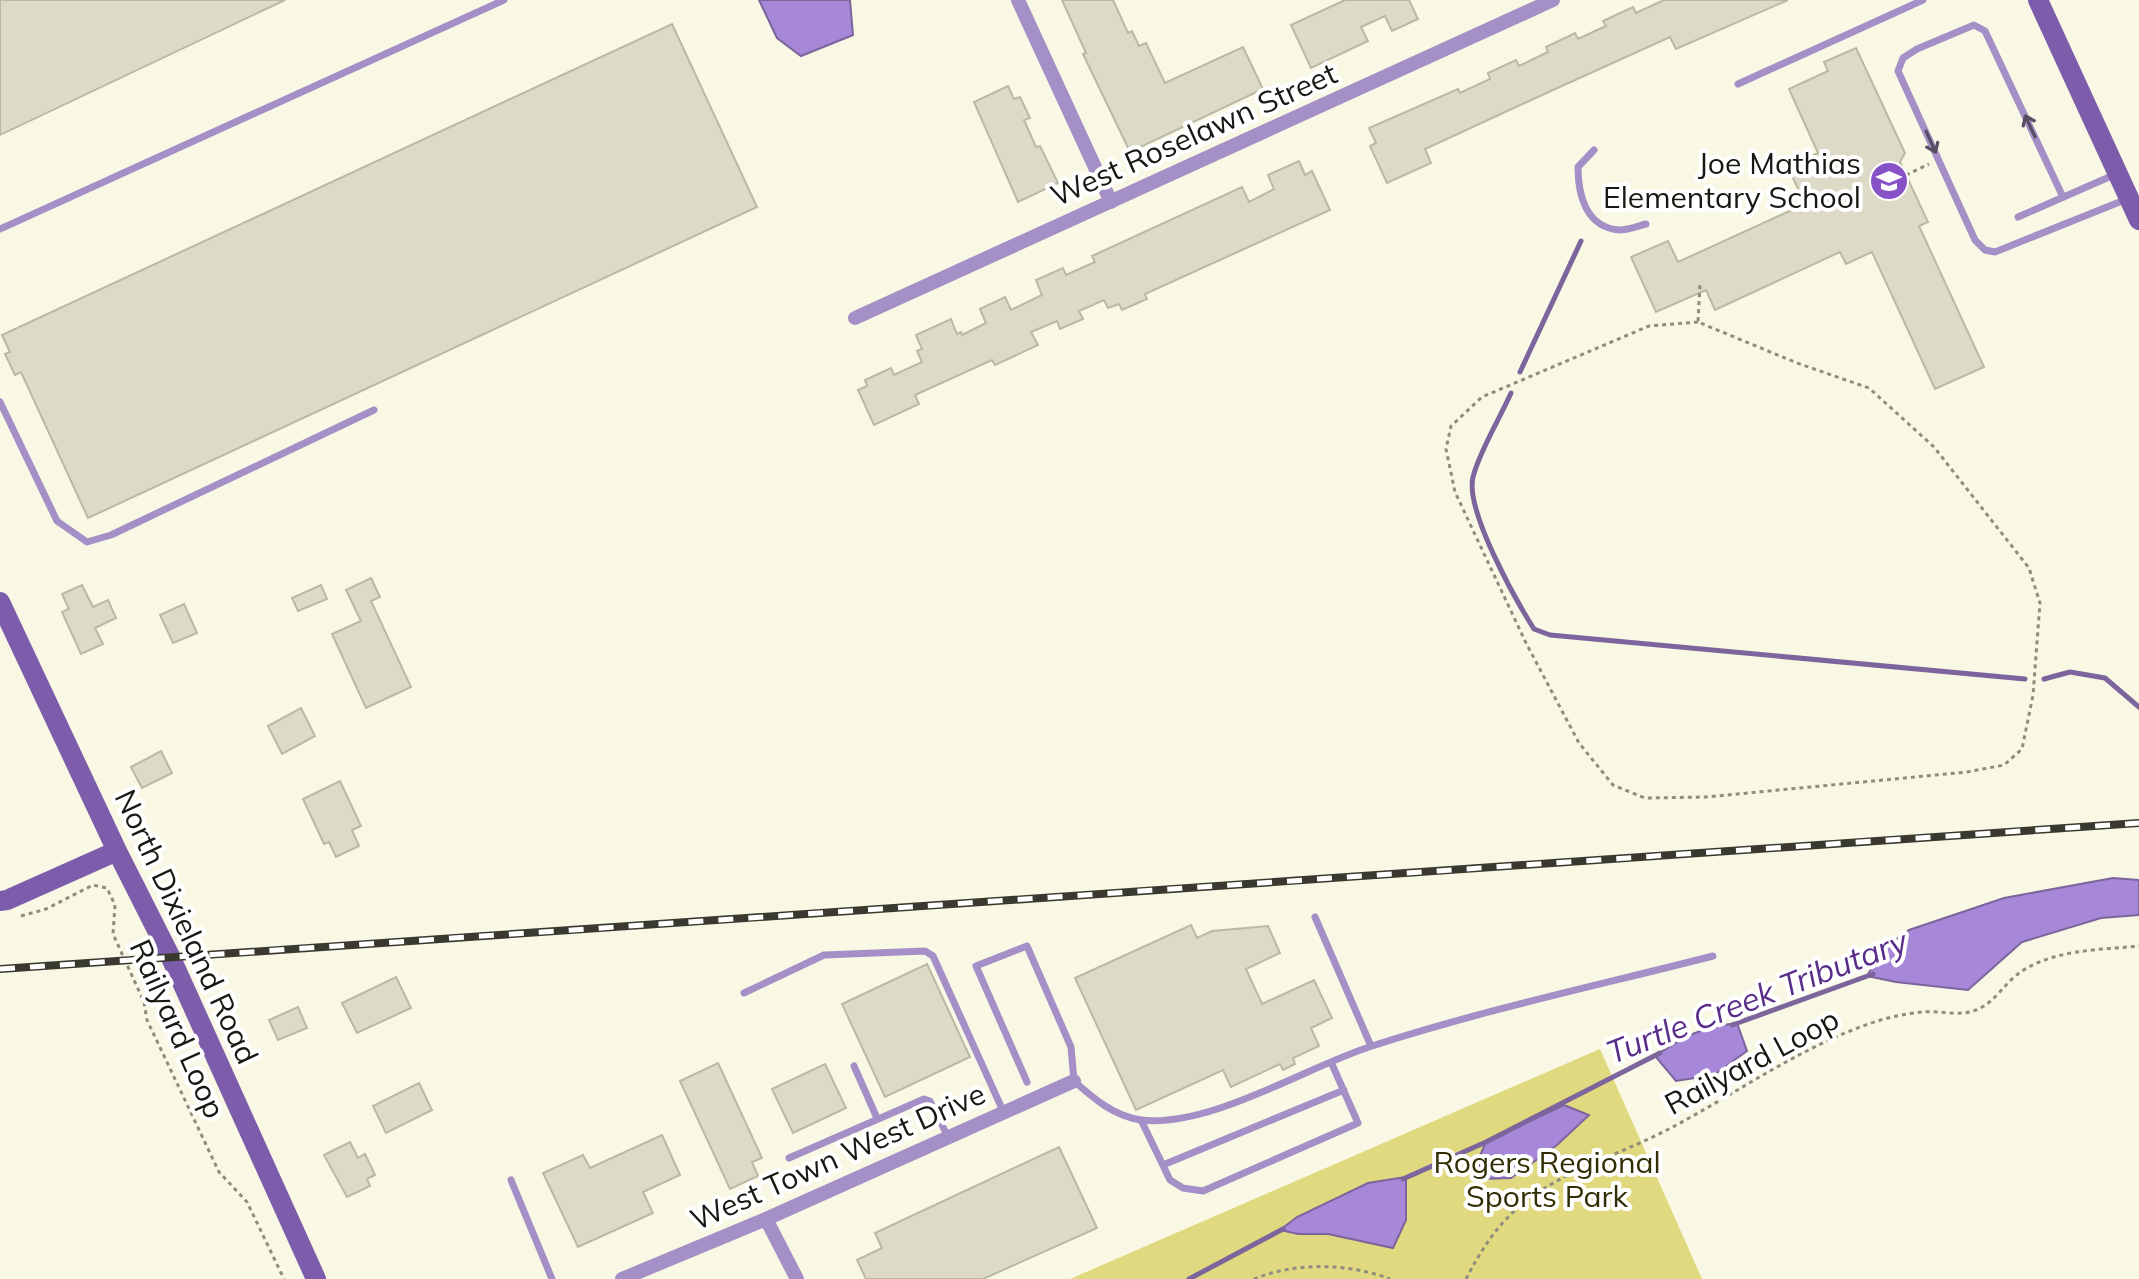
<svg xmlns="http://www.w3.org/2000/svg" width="2139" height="1279" viewBox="0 0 2139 1279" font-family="Mulish,sans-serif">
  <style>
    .green { fill: #e1d97f }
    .water { fill: #a787d7; stroke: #7c659c; stroke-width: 2 }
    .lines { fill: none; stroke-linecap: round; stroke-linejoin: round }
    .stream { stroke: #7c659c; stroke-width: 5 }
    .building { fill: #dddbc8; stroke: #bab9a6; stroke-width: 2 }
    .path { stroke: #8e8d80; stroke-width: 3; stroke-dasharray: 4 4; stroke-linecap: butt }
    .lane { stroke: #a490c6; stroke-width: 7 }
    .street { stroke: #a490c6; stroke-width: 14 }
    .secondary { stroke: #7d5dab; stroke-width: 20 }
    .rail-casing { stroke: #3a3930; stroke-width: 8 }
    .rail { stroke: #fff; stroke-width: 5; stroke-dasharray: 15; stroke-linecap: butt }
    .oneway { stroke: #574d62 }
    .labels { text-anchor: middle; stroke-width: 8; stroke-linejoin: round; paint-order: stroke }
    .street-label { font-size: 30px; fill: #181711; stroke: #fff }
    .poi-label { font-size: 30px; fill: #181711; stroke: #fff; text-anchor: end }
    .park-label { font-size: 30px; fill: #322e03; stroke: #fff }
    .water-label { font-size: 32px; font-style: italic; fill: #592d8a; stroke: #fff }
  </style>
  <rect width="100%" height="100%" fill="#f9f8e4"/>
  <path class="green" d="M1600,1049L1702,1279H1070Z"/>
  <path class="water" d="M759,0H850L853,35L801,56L777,38Z
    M2113,878L2139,880V915L2101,918L2022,942L1968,990L1896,982L1867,976L1881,951L1909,930L2004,898Z
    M1737,1023L1747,1051L1714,1075L1676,1081L1655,1056C1684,1036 1702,1027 1737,1023Z
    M1564,1105L1589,1115L1557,1145L1511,1178L1483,1179L1478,1160L1486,1142Z
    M1406,1177V1220L1393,1248L1328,1234H1298L1280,1230L1297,1217L1368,1183Z"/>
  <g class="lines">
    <path class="stream" d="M1520,372L1581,241
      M1511,393C1500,418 1479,452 1473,477C1465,510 1515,599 1534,629L1550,635L2025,679
      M2044,679L2070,672L2105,678L2139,707
      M1732,1025L1873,974
      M1403,1179L1486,1142L1660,1053
      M1189,1279L1283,1229"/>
  </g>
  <path class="building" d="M0,0H285L0,135Z
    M1062,0H1113L1128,33L1132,31L1139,46L1146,43L1165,83L1243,47L1263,89L1130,152L1083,54L1086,53Z
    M1345,0H1409L1418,19L1392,31L1385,16L1361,27L1368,41L1311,68L1291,25Z
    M1664,0H1788L1676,49L1670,37L1553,90L1425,149L1431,163L1387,183L1370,146L1376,143L1369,128L1458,89L1460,93L1490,79L1488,73L1516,60L1519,66L1548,52L1546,47L1575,33L1578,39L1606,26L1603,21L1633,7L1636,13Z
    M672,24L757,207L88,518L21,372L15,375L5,354L10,352L2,335Z
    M1856,48L1905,153L1900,162L1928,222L1919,226L1984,367L1935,389L1872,252L1846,264L1840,252L1715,310L1706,290L1656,312L1631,257L1668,241L1678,262L1805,204L1788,167L1818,153L1789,89L1828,71L1824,62Z
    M1008,86L1014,99L1020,97L1030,118L1024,120L1036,147L1040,146L1058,183L1018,202L974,102Z
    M1299,161L1305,175L1312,171L1330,210L1145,294L1147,299L1122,310L1119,304L1108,308L1104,300L1079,311L1083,319L1060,329L1057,321L1031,332L1038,345L995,365L992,360L915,395L919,404L874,425L858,390L867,386L865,380L891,368L894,375L922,362L917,351L922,349L916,335L951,319L957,334L961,332L962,335L986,323L980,309L1005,297L1011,310L1042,295L1036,280L1063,268L1066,275L1095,262L1092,256L1242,187L1249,202L1274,189L1268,175Z
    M371,578L380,597L371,601L411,687L366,708L332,634L361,621L346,590Z
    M82,585L93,607L108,600L116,618L95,628L103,644L81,654L62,612L69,609L62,594Z
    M321,585L327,599L298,611L292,598Z
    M184,604L197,633L173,643L160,615Z
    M301,708L315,736L282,754L268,726Z
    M161,751L172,773L142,788L131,767Z
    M340,781L361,826L352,830L359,846L336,857L329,842L324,844L303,799Z
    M1191,925L1197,938L1212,931L1268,926L1280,953L1246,969L1262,1004L1314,980L1332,1018L1311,1028L1319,1046L1293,1058L1295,1064L1283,1070L1280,1064L1231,1087L1223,1070L1136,1110L1075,978Z
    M927,964L970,1057L885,1097L842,1004Z
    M396,977L411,1008L357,1033L342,1003Z
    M298,1007L307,1028L278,1040L269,1020Z
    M718,1063L762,1158L752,1162L758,1176L730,1189L680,1081Z
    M825,1064L846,1108L793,1133L772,1089Z
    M419,1083L432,1110L386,1133L373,1106Z
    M662,1135L680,1175L643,1192L653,1213L578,1247L543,1173L583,1155L590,1168Z
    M350,1142L358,1158L365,1154L375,1175L367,1179L370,1186L347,1197L324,1155Z
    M1059,1147L1097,1228L983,1279H866L857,1260L882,1248L875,1233Z"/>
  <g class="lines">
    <path class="path" d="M1906,175L1929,164
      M1698,322L1649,326L1482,397L1451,426L1446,449L1455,492L1526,643L1579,743L1613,785L1645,798L1706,797L1967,772L2004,765L2022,749L2033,695L2040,603L2029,568L1934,447L1869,388L1797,363L1698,322L1700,284
      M21,916L46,909L93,885L107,888L115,905L113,934L144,1002L147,1020L219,1172L247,1202L284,1279
      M1254,1279C1295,1262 1349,1263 1390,1279
      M1466,1279C1482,1248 1500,1220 1529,1199C1569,1169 1620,1154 1665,1131C1731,1097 1792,1052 1863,1026C1881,1019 1902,1014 1922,1012C1939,1010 1959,1017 1976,1010C1995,1003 2005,982 2022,971C2057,949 2099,950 2139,946"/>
    <path class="lane" d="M1738,84L1923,0
      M1594,150L1578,167C1578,195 1586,228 1620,230C1628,230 1638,226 1646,224
      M2063,197L1985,31L1974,25L1917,49L1903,58L1898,71L1975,240L1985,250L1995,252L2127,199
      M2018,217L2116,174
      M0,229L504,0
      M0,402L57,521L87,542L111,535L374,410
      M1315,917L1371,1046
      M744,993L824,955L925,951L933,956L1004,1113
      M854,1066L877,1118
      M1027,1082L976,966L1027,946L1071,1047L1074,1081C1094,1099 1114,1116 1141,1120C1210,1128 1306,1067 1372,1046C1483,1010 1600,985 1713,956
      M1141,1120L1170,1180L1183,1188L1203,1191L1358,1123L1331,1062
      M789,1158L924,1099L930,1101L948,1137
      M1163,1165L1344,1090
      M511,1180L552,1279"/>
    <path class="street" d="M1018,0L1111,202
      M855,318L1553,0
      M766,1219L797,1279
      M622,1279L766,1219L1074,1081"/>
    <path class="secondary" d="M2038,0L2139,220
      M0,602L117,851L171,958L316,1279
      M0,901L7,900L117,851"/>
    <g class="rail-casing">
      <path id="rail" d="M0,969L2139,823"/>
    </g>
    <use href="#rail" class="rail"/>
  </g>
  <defs><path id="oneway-shaft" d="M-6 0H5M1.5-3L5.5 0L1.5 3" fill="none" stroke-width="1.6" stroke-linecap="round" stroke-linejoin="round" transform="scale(2)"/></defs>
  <g class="oneway">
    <use href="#oneway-shaft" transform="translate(2030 126) rotate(-115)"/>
    <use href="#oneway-shaft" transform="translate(1931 142) rotate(66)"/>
  </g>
  <defs>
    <g id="school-disc" transform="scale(2)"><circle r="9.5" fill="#8751c8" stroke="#fff"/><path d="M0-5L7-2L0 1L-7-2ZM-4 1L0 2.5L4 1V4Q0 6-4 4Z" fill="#fff"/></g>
  </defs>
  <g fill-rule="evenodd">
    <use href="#school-disc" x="1889" y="181"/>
  </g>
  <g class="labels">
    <g class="street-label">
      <text transform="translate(1194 135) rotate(-24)" y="10">West Roselawn Street</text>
      <text transform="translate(186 927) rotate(65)" y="10">North Dixieland Road</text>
      <text transform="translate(177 1029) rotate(66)" y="10">Railyard Loop</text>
      <text transform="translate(1752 1062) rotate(-28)" y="10">Railyard Loop</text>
      <text transform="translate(838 1157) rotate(-24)" y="10">West Town West Drive</text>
    </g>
    <g class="poi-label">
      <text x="1861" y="174">Joe Mathias<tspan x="1861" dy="34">Elementary School</tspan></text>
    </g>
    <g class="park-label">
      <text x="1547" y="1173">Rogers Regional<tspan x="1547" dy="34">Sports Park</tspan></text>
    </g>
    <g class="water-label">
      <text transform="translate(1757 997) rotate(-21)" y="11">Turtle Creek Tributary</text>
    </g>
  </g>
</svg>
